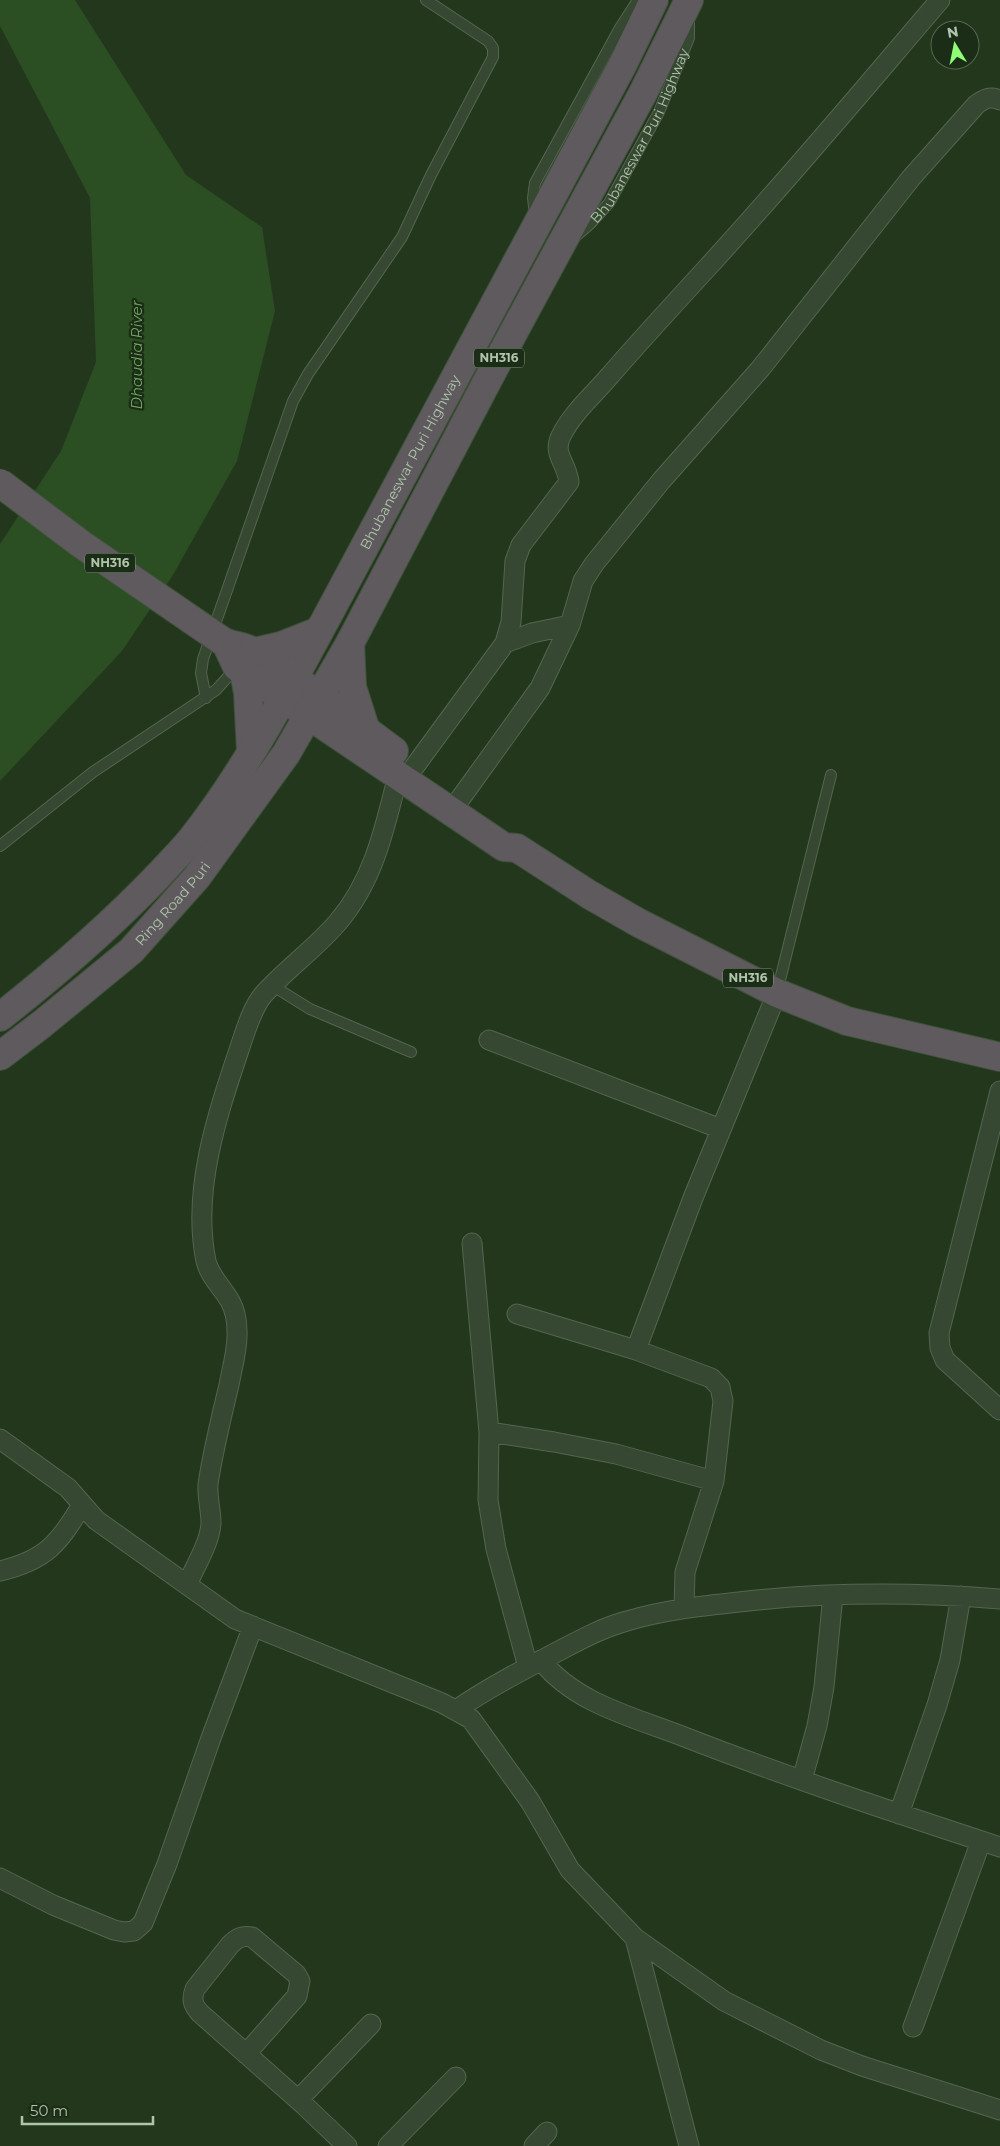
<svg xmlns="http://www.w3.org/2000/svg" width="1000" height="2146" viewBox="0 0 1000 2146" font-family="Montserrat,sans-serif">
  <style>
    .water { fill: #2b4e22 }
    .lines { fill: none; stroke-linecap: round; stroke-linejoin: round }
    .service-casing { stroke: #53664f; stroke-width: 12 }
    .minor-casing { stroke: #53664f; stroke-width: 21 }
    .trunk-casing { stroke: #40523c; stroke-width: 30 }
    .service { stroke: #364831; stroke-width: 10 }
    .minor { stroke: #364831; stroke-width: 19 }
    .trunk { stroke: #5e5a5e; stroke-width: 28 }
    .trunk-bridge-casing { stroke: #40523c; stroke-width: 30; stroke-linecap: butt }
    .trunk-bridge { stroke: #5e5a5e; stroke-width: 28 }
    .labels { text-anchor: middle; stroke-width: 4.5; stroke-linejoin: round; paint-order: stroke }
    .shield { fill: #1b2c17; stroke: #83977f; stroke-width: 1 }
    .shield-label { font-size: 12px; font-weight: bold; fill: #afc5ab }
    .street-label { font-size: 14px; fill: #afc5ab; stroke: #1b2c17 }
    .water-label { font-size: 15px; font-style: italic; fill: #70a860; stroke: #1b2c17 }
  </style>
  <rect width="100%" height="100%" fill="#23371d"/>
  <path class="water" d="M0,0H75L186,175L262,227L275,311L237,461L173,575L122,651L0,781V544L61,451L96,362L90,198L0,26Z"/>
  <g class="lines">
    <g class="service-casing">
      <g id="service">
        <path d="M535,215L533,198L535,183L620,28L638,0"/>
        <path id="s1" d="M575,237L590,224L609,203L659,112L689,38V17"/>
        <path d="M206,698L201,673L203,659L293,401L308,374L402,237L431,175L493,57V48L488,41L426,0"/>
        <path d="M0,846L93,772L216,690L236,668"/>
        <path d="M273,986L310,1009L411,1052"/>
        <path d="M777,992L831,775"/>
      </g>
    </g>
    <g class="minor-casing">
      <path id="minor" d="M505,643L532,633L570,625
        M415,766L505,643L511,622L515,561L521,545L569,482C567,463 552,454 561,436C571,415 591,397 606,380C639,342 673,305 707,268C787,181 863,90 940,0
        M460,799L540,688L570,625L583,581L594,564L661,481L761,368L911,178L976,105C985,98 990,96 1000,100
        M489,1040L721,1129
        M1000,1091L939,1333L940,1348L945,1360L1000,1410
        M472,1243L489,1432L488,1500L496,1549L528,1667
        M517,1314L636,1350L711,1378L720,1387L723,1401L714,1481L685,1572L684,1608
        M636,1350L693,1198L777,993
        M489,1432L554,1442L616,1454L714,1481
        M0,1439L68,1488L96,1520L235,1619L442,1703L471,1719L530,1801L570,1870L635,1938L724,2001L821,2050L862,2066L1000,2110
        M0,1571C46,1560 58,1544 82,1505
        M187,1585C195,1566 210,1543 211,1523C211,1510 207,1497 208,1484C213,1451 221,1418 229,1385C232,1368 238,1349 237,1331C237,1321 235,1310 230,1301C222,1287 210,1277 206,1261C191,1188 219,1110 242,1041C247,1026 253,1007 263,995C286,969 316,948 338,922C374,880 385,827 398,775
        M541,1660C574,1703 633,1717 682,1736C787,1777 893,1812 1000,1847
        M456,1710C488,1688 521,1671 555,1653C578,1641 601,1628 627,1621C664,1610 701,1606 739,1602C826,1592 913,1592 1000,1599
        M802,1780L817,1726L824,1687L833,1595
        M899,1814L937,1705L950,1660L961,1596
        M0,1878L53,1905L114,1930L124,1932L134,1931L143,1923L167,1864L211,1738L253,1626
        M635,1938L689,2146
        M913,2027L981,1841
        M246,2054L297,1996L300,1981L296,1974L252,1937C242,1935 237,1938 230,1945L195,1989C191,2000 193,2005 200,2013L304,2105L347,2146
        M298,2100L371,2024
        M388,2146L456,2077
        M534,2146L547,2132"/>
    </g>
    <g class="trunk-casing">
      <g id="trunk">
        <path d="M221,640C231,647 244,645 254,652L320,696L394,751"/>
        <path d="M226,643L237,667L504,847L517,848L590,895L639,923L777,993L847,1021L1000,1057"/>
        <path d="M350,643L352,687L366,731"/>
        <path d="M254,652L281,646L319,631"/>
        <path d="M244,672L248,693L251,751"/>
        <path id="s2" d="M0,1017C56,973 109,927 158,876C169,864 181,852 191,840C245,772 286,693 327,617L622,66L654,0"/>
        <path id="s3" d="M0,1056L42,1024L131,951L197,877L286,754L350,643L492,372L643,93L689,0"/>
      </g>
    </g>
    <use href="#service" class="service"/>
    <use href="#minor" class="minor"/>
    <use href="#trunk" class="trunk"/>
    <g class="trunk-bridge-casing">
      <path id="trunk-bridge" d="M0,483L81,544L221,640"/>
    </g>
    <use href="#trunk-bridge" class="trunk-bridge"/>
  </g>
  <g class="labels">
    <g class="shield">
      <rect x="474" y="348.5" width="50" height="19" rx="4"/>
      <rect x="85" y="553.5" width="50" height="19" rx="4"/>
      <rect x="723" y="968.5" width="50" height="19" rx="4"/>
    </g>
    <g class="shield-label">
      <text x="499" y="362">NH316</text>
      <text x="110" y="567">NH316</text>
      <text x="748" y="982">NH316</text>
    </g>
    <g class="street-label">
      <text dy="5" stroke="none"><textPath href="#s1" startOffset="122">Bhubaneswar Puri Highway</textPath></text>
      <text dy="5" stroke="none"><textPath href="#s2" startOffset="698">Bhubaneswar Puri Highway</textPath></text>
      <text dy="5" stroke="none"><textPath href="#s3" startOffset="231">Ring Road Puri</textPath></text>
    </g>
    <g class="water-label">
      <text transform="translate(137 355) rotate(-90)" y="5">Dhaudia River</text>
    </g>
  </g>
  <g transform="translate(955 45) rotate(350)"><circle r="24" fill="#1b2c17" stroke="#566952"/>
  <path d="M0-4L9 19L0 12L-9 19Z" fill="#8fff76"/>
  <text y="-8" font-size="14" font-weight="bold" text-anchor="middle" fill="#afc5ab">N</text>
  </g>
  <path d="M22 2116v8h131v-8" fill="none" stroke="#afc5ab" stroke-width="2.5"/>
  <text x="30" y="2116" font-size="15" fill="#afc5ab" stroke="#1b2c17" stroke-width="4" paint-order="stroke">50 m</text>
</svg>
